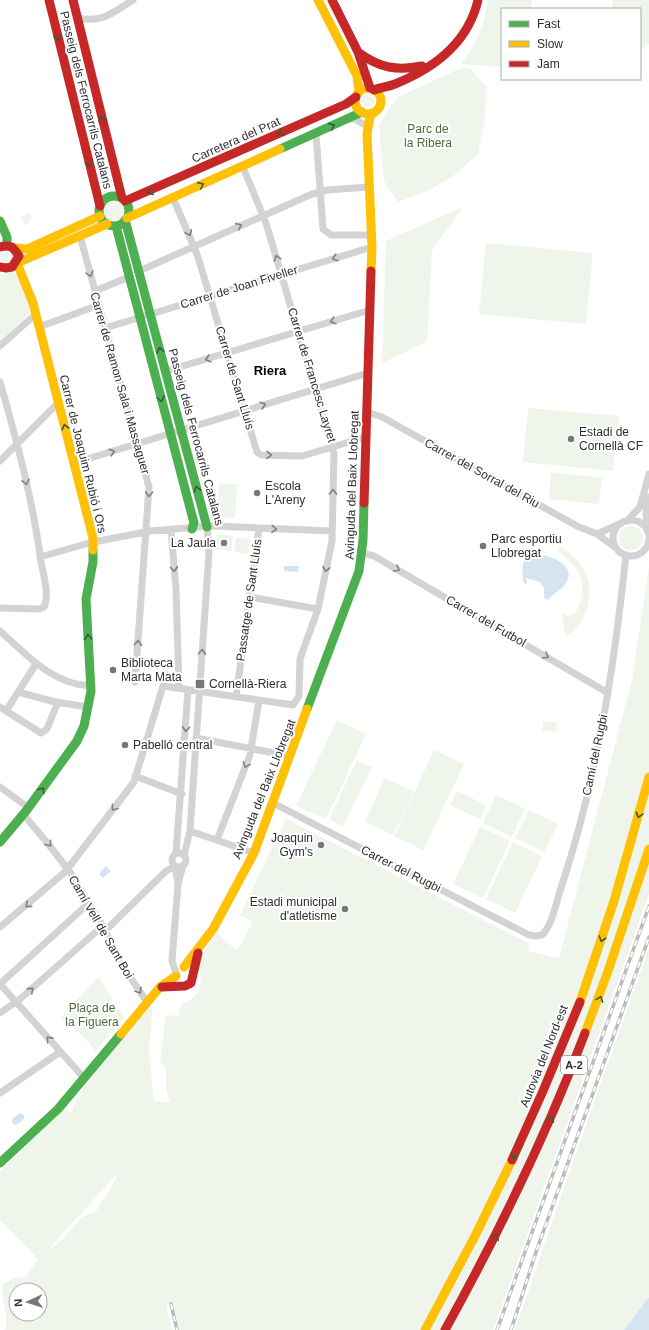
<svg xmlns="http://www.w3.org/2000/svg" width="649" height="1330" viewBox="0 0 649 1330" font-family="Arial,sans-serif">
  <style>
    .green { fill: #eff5eb; fill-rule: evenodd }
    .water { fill: #d6e4f2 }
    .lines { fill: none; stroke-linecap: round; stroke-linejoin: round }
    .street { stroke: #d3d3d3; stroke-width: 7 }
    .fast { stroke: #4caf50; stroke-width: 9 }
    .slow { stroke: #ffc107; stroke-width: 9 }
    .jam { stroke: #c62828; stroke-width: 9 }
    .rail-casing { stroke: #bababa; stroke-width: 3.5 }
    .rail { stroke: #fff; stroke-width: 2; stroke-dasharray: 6; stroke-linecap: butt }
    .oneway { stroke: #385b3a }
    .oneway2 { stroke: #808080 }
    .poi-dot { fill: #777; stroke: #fff; stroke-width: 1.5 }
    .labels { text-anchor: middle; stroke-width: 4; stroke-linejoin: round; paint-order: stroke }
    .shield { fill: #fff; stroke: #6d6d6d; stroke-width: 1 }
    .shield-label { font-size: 11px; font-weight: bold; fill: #2e2e2e }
    .street-label { font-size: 12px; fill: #2e2e2e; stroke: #fff }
    .park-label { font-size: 12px; fill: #4b6b39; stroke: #fff }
    .poi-label { font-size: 12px; fill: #2e2e2e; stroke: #fff; text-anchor: start }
    .neighbourhood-label { font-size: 13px; font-weight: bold; fill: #000; stroke: #fff }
  </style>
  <rect width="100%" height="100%" fill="#fff"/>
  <path class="green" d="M488,0H532L531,9H502V67L461,64C478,41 484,28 488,0Z
    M610,0H649V43L645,48H640V9H612L613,1Z
    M461,68H470L486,87L485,116L478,154L456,174L430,190L398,202L384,181L379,125L396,98Z
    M361 100a7 7 0 1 1 14 0a7 7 0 1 1-14 0Z
    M104 211a10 10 0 1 1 20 0a10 10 0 1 1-20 0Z
    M463,207L432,251L427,342L382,363L386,241Z
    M31,213V220L25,226L21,217Z
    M486,243L593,253L586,324L479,314Z
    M0 256a7 7 0 1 1 14 0a7 7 0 1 1-14 0Z
    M14,269L30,307L28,315L0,341V275Z
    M528,408L619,416L613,471L523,462Z
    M551,472L602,478L599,504L549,499Z
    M219,483L237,484L235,518L217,517Z
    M619 538a12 12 0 1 1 24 0a12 12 0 1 1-24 0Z
    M217,534L233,536L231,551L215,549Z
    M236,537L250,539L248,554L234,552Z
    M561,547C569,552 578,559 583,568C597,590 588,622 567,636C562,629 564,621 561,612L567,616L574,614C591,591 580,565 558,551Z
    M649,567V894L493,1330H179L173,1303L166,1305L172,1330H5C10,1317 0,1300 3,1284L12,1279L26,1276L38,1259L0,1221V1171L65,1108L72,1114C73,1089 135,1024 153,1004L149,1051L154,1102H170L166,1088V1068L160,1062L166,1015L178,1016L181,1005L193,998L199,991L201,984L198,962L216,932L237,951L253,922L240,915L286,819L530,944L527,951L559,958L632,680ZM117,1174L112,1186L96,1211L82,1217L62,1240L48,1250ZM16,1290H40V1314H16Z
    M337,720L366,734L326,819L296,806Z
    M543,721L557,722L556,732L542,730Z
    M434,750L464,764L423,850L394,836Z
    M357,760L372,767L343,826L329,819Z
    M385,778L414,792L393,835L365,822Z
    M457,791L486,805L480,819L450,805Z
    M496,795L525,809L512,837L483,823Z
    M529,810L558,824L544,852L515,838Z
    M480,827L510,841L483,898L453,884Z
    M513,842L542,856L515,913L486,899Z
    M649,948V1297L624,1330H515L569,1173Z
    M98,977L113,999L110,1002L112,1005L115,1004L124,1017L96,1051L78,1031L77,1032L61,1017Z"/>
  <path class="water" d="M534,554C547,554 578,564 566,583C562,590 553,593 548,600L544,598V588L540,582L526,578L527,583L524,584C522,571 519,559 534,554Z
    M284,566H299L298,572L284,571Z
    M106,866L111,871L103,878L99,874Z
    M20,1113L24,1115V1119L16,1125L13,1124L12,1119Z
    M649,1297V1330H624Z"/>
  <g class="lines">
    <path class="street" d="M78,18C103,23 112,13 133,0
      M348,119H355L365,125
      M316,134L323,229L331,235H372
      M173,198L197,254L257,452L261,455L302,456L366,437
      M80,236L149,487L135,682
      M139,271L312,194L327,190L369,187
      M95,291L129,277
      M39,327L99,305
      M105,328L372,247
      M0,346L36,314
      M166,371L370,310
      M0,382C17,441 33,501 41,562C43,574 50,595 44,607L39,609L0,608
      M367,412L382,417L577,526L597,534L616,548
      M0,461L58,403
      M74,463L368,373
      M613 538a18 18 0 1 1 36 0a18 18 0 1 1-36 0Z
      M627,521L640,507L649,474
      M171,530L176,589L179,688
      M647,530L646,512L649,497
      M597,534L617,525
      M362,553L374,556L608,693
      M40,557L89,543L150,531L212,526L332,531
      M250,597L318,609
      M0,631C26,654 53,685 91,686
      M18,692L55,702L89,707
      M236,697L259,528
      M0,707L41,733L47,729L58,702
      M6,711L36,664
      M196,738L290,756
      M135,776L182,794
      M0,787L29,808
      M273,803L529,935L535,936L542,935C553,924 556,902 561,888C597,780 614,668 626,555
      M24,815L49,845L70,872L101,923L124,968L147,1002
      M190,831L254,853
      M217,840L250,755L259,700
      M176,853L188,690
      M172 860a7 7 0 1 1 14 0a7 7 0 1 1-14 0Z
      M184,855L190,831L209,552L207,527
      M0,927L65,872L134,782L163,686L293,705L299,696L300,659L318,609L332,541L334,453L266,223L243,167
      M176,973L172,961L178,884L183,865
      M0,984L84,1078
      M0,984L89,903
      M0,1013L20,999L98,930L109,927L166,871L175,866L178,884
      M0,1093L60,1052"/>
    <path class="fast" d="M280,149L362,112
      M99 211a15 15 0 1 1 30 0a15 15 0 1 1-30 0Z
      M125,220L207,527
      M0,221L7,237V245
      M116,226L194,523L192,529
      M307,709L359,571L363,540L364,503
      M0,842L26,811L77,741L84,726L91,691L86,599L93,562V550
      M0,1163L58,1109L121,1034"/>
    <path class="slow" d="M318,0L357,76L359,91
      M355 101a13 13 0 1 1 26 0a13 13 0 1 1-26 0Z
      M127,218L280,149
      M15,248L27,249L100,216
      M17,263L107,224
      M17,263L33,303L93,538V550
      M371,271L372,247L367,134L370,117L374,112
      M184,967L213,929L254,853L307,709
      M580,1002L614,901L649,777
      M585,1033L607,974L649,849
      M121,1034L160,987L176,976
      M425,1330L475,1236L512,1160"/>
    <path class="jam" d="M49,0L100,206
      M73,0L122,198
      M332,0L358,52L370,88
      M359,53C380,68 397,71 422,66
      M374,90C381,87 388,87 395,84C435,68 468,43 478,0
      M125,201L346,104L356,97
      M0,247C11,244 13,247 19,256L12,267L6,268L0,267
      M364,503L371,271
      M162,987L185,986L191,983L198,953
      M512,1160L543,1091L580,1002
      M445,1330C498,1234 546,1136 585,1033"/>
    <g class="rail-casing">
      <path id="rail" d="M171,1304L177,1330
        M497,1330L649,906
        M511,1330L536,1252L649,937"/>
    </g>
    <use href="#rail" class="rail"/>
  </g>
  <defs><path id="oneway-chevron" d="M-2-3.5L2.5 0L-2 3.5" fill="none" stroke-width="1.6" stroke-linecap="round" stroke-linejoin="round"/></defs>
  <g class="oneway">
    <use href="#oneway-chevron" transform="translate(58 38) rotate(76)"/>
    <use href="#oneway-chevron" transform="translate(102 119) rotate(-104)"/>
    <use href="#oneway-chevron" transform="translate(332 126) rotate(-24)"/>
    <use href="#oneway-chevron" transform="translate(281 133) rotate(156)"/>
    <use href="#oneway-chevron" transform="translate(89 164) rotate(76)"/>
    <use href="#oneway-chevron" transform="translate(201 185) rotate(-24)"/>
    <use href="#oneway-chevron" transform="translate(150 192) rotate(156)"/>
    <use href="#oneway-chevron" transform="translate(160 350) rotate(-105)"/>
    <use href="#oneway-chevron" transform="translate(161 399) rotate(75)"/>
    <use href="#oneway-chevron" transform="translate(65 427) rotate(-105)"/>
    <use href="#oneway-chevron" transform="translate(197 489) rotate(-105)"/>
    <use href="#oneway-chevron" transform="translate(88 637) rotate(-93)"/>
    <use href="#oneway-chevron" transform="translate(42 790) rotate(-54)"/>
    <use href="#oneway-chevron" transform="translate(639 815) rotate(106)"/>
    <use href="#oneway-chevron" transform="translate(602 939) rotate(108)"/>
    <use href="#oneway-chevron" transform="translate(600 999) rotate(-70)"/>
    <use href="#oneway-chevron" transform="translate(551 1119) rotate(-66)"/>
    <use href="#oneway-chevron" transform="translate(514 1156) rotate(115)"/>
    <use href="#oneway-chevron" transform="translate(496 1237) rotate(-63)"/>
  </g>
  <g class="oneway2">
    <use href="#oneway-chevron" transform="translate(239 226) rotate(-24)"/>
    <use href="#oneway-chevron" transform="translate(189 233) rotate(66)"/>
    <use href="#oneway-chevron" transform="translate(277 258) rotate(-107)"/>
    <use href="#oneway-chevron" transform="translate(335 258) rotate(163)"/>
    <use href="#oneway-chevron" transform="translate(90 274) rotate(74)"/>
    <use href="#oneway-chevron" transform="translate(333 321) rotate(163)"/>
    <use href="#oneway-chevron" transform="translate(208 359) rotate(163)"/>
    <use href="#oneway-chevron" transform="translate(263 405) rotate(-17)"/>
    <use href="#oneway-chevron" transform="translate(112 452) rotate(-17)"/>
    <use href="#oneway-chevron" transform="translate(269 455) rotate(1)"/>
    <use href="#oneway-chevron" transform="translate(26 482) rotate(77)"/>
    <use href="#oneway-chevron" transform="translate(333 492) rotate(-89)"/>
    <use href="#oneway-chevron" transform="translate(149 494) rotate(93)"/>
    <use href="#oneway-chevron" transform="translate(274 529) rotate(2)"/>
    <use href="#oneway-chevron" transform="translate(174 569) rotate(85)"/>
    <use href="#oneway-chevron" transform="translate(326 569) rotate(102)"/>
    <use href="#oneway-chevron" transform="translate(397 569) rotate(30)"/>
    <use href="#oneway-chevron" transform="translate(138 643) rotate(-86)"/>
    <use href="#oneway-chevron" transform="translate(202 652) rotate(-86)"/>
    <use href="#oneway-chevron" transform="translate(546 656) rotate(30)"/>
    <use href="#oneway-chevron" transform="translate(186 729) rotate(94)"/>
    <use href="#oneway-chevron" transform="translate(246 765) rotate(111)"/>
    <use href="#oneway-chevron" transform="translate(114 808) rotate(128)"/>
    <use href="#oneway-chevron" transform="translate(49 844) rotate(52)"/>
    <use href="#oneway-chevron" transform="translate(28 905) rotate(139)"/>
    <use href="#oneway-chevron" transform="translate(31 990) rotate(-41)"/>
    <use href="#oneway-chevron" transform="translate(139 991) rotate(56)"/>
    <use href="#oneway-chevron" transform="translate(49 1039) rotate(-132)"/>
  </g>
  <g class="poi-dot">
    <circle cx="571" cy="439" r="4"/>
    <circle cx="257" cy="493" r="4"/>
    <circle cx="224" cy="543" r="4"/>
    <circle cx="483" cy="546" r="4"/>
    <circle cx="113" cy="670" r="4"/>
    <rect x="195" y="679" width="10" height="10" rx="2"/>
    <circle cx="125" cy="745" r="4"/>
    <circle cx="321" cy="845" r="4"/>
    <circle cx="345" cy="909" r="4"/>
  </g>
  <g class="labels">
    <rect class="shield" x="561" y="1056" width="26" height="18" rx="3"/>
    <g class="shield-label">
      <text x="574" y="1069">A-2</text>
    </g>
    <g class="street-label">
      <text transform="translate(86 100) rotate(76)" y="4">Passeig dels Ferrocarrils Catalans</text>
      <text transform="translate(236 140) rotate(-24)" y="4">Carretera del Prat</text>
      <text transform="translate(239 287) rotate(-17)" y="4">Carrer de Joan Fiveller</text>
      <text transform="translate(312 375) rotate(73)" y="4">Carrer de Francesc Layret</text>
      <text transform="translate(235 378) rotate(73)" y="4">Carrer de Sant Lluís</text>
      <text transform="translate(120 383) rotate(74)" y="4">Carrer de Ramon Sala i Massaguer</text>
      <text transform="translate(196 437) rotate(75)" y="4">Passeig dels Ferrocarrils Catalans</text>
      <text transform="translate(83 454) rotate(76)" y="4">Carrer de Joaquim Rubió i Ors</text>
      <text transform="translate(482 473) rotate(29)" y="4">Carrer del Sorral del Riu</text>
      <text transform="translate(352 485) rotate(-88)" y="4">Avinguda del Baix Llobregat</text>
      <text transform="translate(249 600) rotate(-82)" y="4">Passatge de Sant Lluís</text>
      <text transform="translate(486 621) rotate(30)" y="4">Carrer del Futbol</text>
      <text transform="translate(595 755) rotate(-78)" y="4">Camí del Rugbi</text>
      <text transform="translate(264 789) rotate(-68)" y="4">Avinguda del Baix Llobregat</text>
      <text transform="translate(401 869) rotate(27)" y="4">Carrer del Rugbi</text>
      <text transform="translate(101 927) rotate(60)" y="4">Camí Vell de Sant Boi</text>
      <text transform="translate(544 1056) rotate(-68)" y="4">Autovia del Nord-est</text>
    </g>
    <g class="park-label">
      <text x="428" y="133">Parc de<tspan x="428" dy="14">la Ribera</tspan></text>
      <text x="92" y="1012">Plaça de<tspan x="92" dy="14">la Figuera</tspan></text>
    </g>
    <g class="poi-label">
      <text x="579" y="436">Estadi de<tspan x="579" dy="14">Cornellà CF</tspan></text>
      <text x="265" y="490">Escola<tspan x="265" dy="14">L'Areny</tspan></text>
      <text x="491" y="543">Parc esportiu<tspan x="491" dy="14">Llobregat</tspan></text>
      <text x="216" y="547" text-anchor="end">La Jaula</text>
      <text x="121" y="667">Biblioteca<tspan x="121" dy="14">Marta Mata</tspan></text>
      <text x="209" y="688">Cornellà-Riera</text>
      <text x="133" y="749">Pabelló central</text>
      <text x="313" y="842" text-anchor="end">Joaquin<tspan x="313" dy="14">Gym's</tspan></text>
      <text x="337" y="906" text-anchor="end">Estadi municipal<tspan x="337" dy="14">d'atletisme</tspan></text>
    </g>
    <g class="neighbourhood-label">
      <text x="270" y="375">Riera</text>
    </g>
  </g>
  <rect x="501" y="8" width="140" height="72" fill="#ffffff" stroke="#ababab"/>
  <rect x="509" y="21" width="20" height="6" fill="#4caf50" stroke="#ababab"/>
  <text x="537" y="28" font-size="12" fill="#2e2e2e">Fast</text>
  <rect x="509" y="41" width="20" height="6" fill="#ffc107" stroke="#ababab"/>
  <text x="537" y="48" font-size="12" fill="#2e2e2e">Slow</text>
  <rect x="509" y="61" width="20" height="6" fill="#c62828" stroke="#ababab"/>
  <text x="537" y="68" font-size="12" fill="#2e2e2e">Jam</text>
  <g transform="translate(28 1302) rotate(266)"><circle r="19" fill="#ffffff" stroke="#ababab"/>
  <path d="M0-3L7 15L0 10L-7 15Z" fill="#777777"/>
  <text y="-6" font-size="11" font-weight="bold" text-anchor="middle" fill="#2e2e2e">N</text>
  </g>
</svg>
